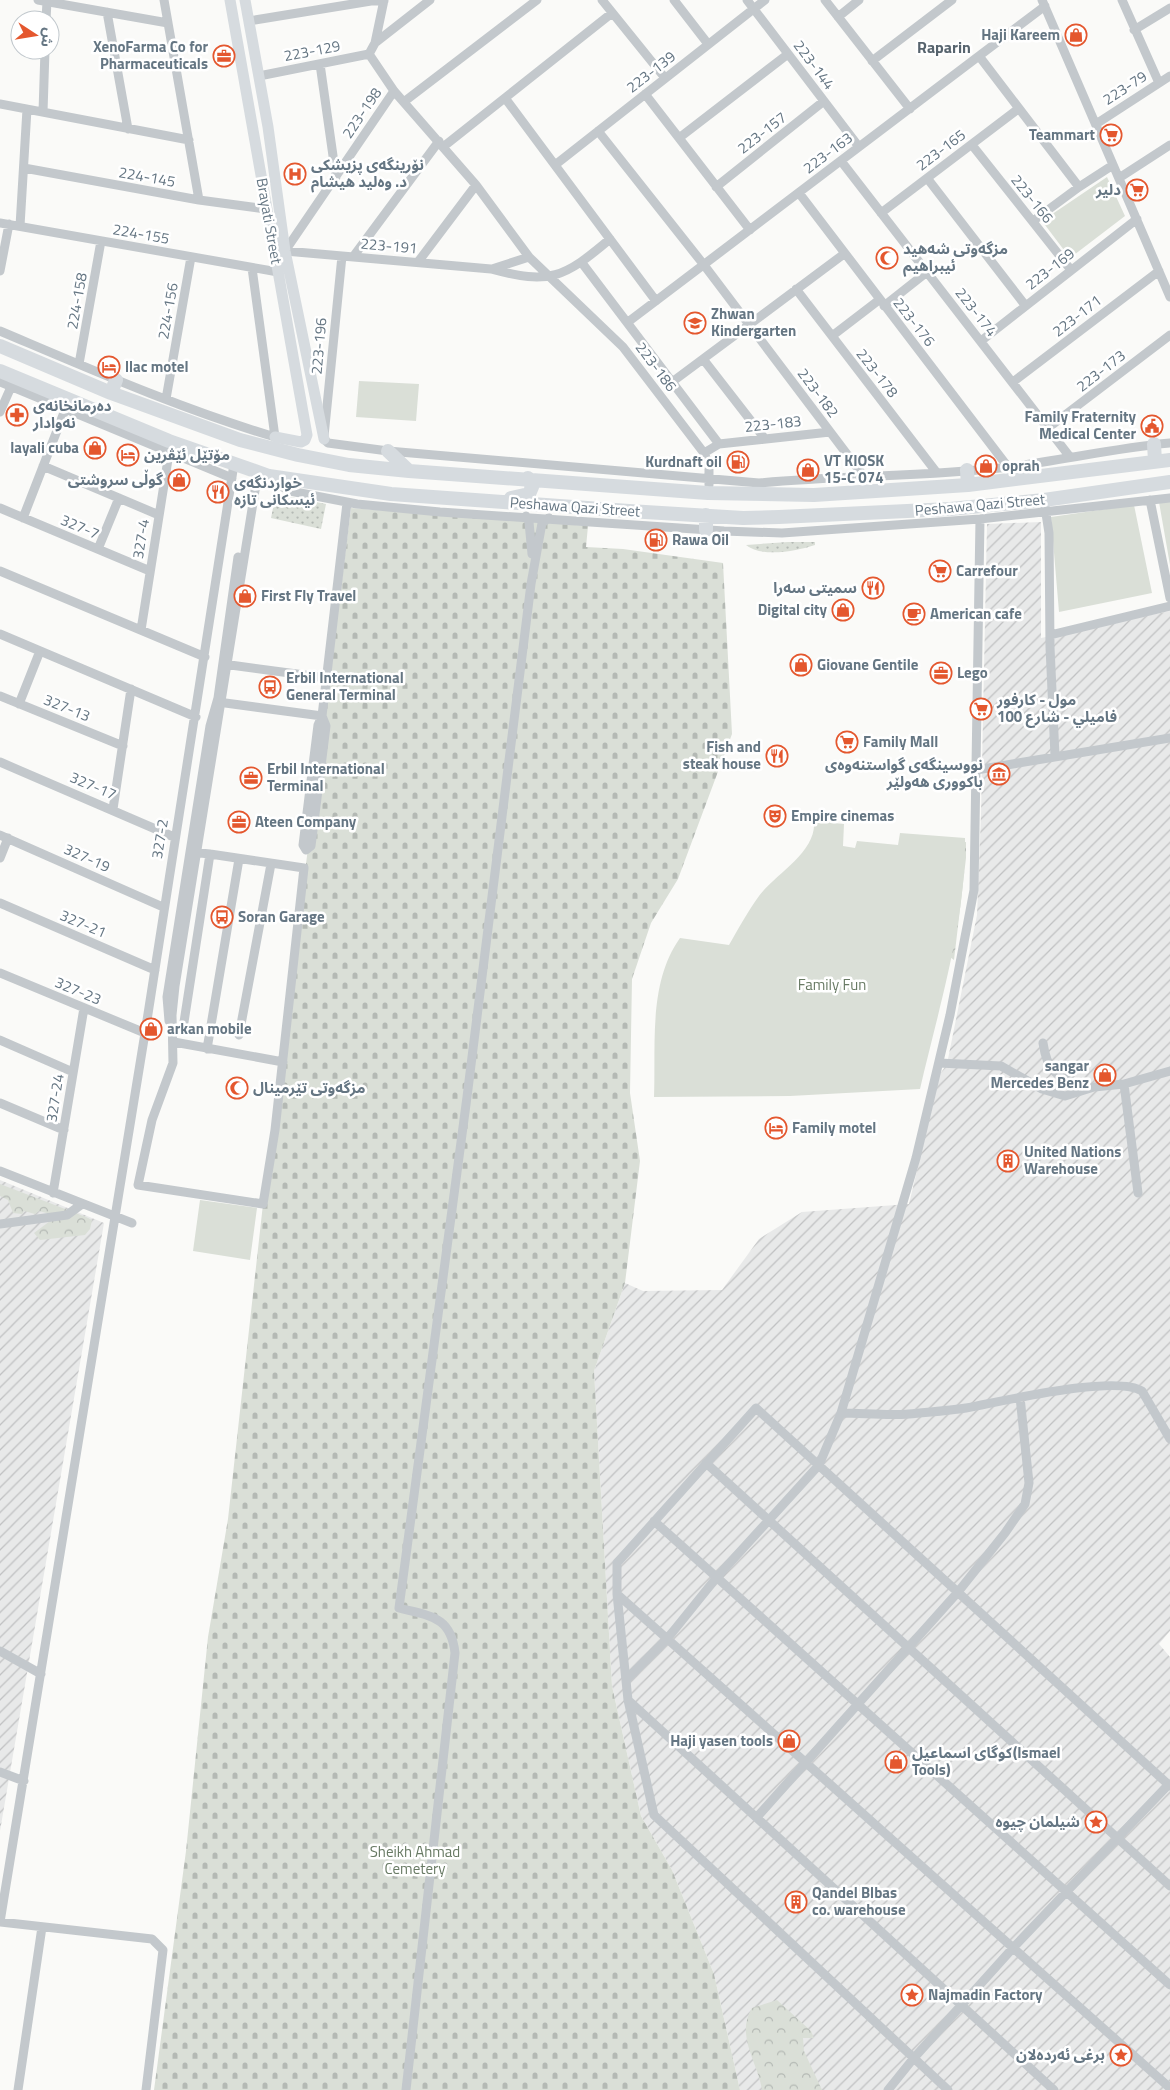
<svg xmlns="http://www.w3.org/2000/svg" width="1170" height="2090" viewBox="0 0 1170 2090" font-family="'Titillium Web','Noto Sans Arabic',sans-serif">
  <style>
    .industrial { fill: url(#industrial-furrows) }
    .grass { fill: url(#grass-dots) }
    .forest { fill: url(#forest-crowns) }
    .cemetery { fill: url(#cemetery-stones) }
    .green { fill: #dadfd7 }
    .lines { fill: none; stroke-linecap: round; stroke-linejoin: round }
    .minor { stroke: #c3c8cc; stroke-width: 9 }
    .major { stroke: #d6dbdf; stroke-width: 11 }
    .highway { stroke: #d6dbdf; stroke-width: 14 }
    .labels { text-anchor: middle; stroke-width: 5; stroke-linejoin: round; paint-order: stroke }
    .poi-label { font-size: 15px; font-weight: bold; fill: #657683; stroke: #fff; text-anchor: start }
    .street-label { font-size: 15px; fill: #657683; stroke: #fff }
    .park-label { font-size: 15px; fill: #687a64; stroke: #fff }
    .neighbourhood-label { font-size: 16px; font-weight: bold; fill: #57646e; stroke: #fff }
  </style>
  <defs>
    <pattern id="industrial-furrows" width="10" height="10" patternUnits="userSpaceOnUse" patternTransform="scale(1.25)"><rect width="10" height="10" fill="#e8e9e9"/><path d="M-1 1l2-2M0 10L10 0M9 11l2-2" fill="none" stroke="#c0c1c2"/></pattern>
    <pattern id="grass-dots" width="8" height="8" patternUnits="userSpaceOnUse" patternTransform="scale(1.25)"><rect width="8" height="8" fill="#dadfd7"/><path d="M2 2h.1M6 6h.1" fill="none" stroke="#b4b9b4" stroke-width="1.8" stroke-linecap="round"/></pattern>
    <pattern id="forest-crowns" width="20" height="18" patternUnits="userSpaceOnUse" patternTransform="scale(1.25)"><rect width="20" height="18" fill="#dadfd7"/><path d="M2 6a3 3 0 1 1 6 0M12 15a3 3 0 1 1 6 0" fill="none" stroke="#b4b9b4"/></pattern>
    <pattern id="cemetery-stones" width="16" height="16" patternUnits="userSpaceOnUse" patternTransform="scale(1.25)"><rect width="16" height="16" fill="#dadfd7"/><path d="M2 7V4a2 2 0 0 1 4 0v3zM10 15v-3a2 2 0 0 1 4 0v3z" fill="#b4b9b4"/></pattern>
  </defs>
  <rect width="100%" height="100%" fill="#fafaf8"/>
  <path class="industrial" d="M1041,522V638L1170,611V1631L1159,1644L1170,1657V2090H740L714,1974L672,1870L641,1816L612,1686L594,1371L625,1283L643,1291L722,1290L759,1239L802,1212L909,1204L940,1074L947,1064L977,915L981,815L987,524Z
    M0,1180L104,1223L0,1831Z"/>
  <path class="grass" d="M276,494L326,504L321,529L271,518Z
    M788,542H815V545C797,551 762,558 746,545Z"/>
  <path class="forest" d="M966,842V858L954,960L950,957L959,843Z
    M0,1184L86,1217L92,1220L90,1229L85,1235L40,1240L34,1233L50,1221V1214L39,1211L35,1214L24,1211L22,1214L13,1213L8,1200L0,1196Z
    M777,2000L811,2031L814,2038H803L804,2051L822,2090H762C758,2063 735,2035 752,2008Z"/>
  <path class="cemetery" d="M351,508L588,526L586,547L623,549L723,563L732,734L678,879L651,923L632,979L630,1093L640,1161L625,1283L594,1371L612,1686L641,1816L672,1870L714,1974L740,2090H154L186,1851L208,1637L228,1519L263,1204Z"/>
  <path class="green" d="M1107,177L1125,216L1070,258L1042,221Z
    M359,381L419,384L416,421L356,417Z
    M1170,501V565L1159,502Z
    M1134,505L1152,593L1059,612L1051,517Z
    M814,821L844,824L843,846L855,848L857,841L898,845L900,833L965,838C966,922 939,1007 920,1089L790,1096L654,1097C656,1045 648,983 680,938L729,945C738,929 748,911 759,896C775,874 817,852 814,821Z
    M200,1200L257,1208L250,1260L193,1251Z"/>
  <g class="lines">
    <path class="minor" d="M38,0L168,23
      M164,0L199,200
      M384,0L375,43L369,54L394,91L476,185L529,257L623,347L704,453L709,465V485
      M602,0L665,78
      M674,0L708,44
      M747,0L859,147
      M825,0L910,109
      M1042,0L1170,297
      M1122,0L1159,83
      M107,12L128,129
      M838,17L859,0
      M46,20L47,1
      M249,21L371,1H384
      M1134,30L1170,8
      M375,43L430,0
      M979,56L1079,187
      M872,61L952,0
      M320,64L336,177
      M259,76L369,54
      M394,91L285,251L491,269C550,285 564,278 610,239
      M645,94L750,230
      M505,98L656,301
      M405,101L537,0
      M0,104L189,140
      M43,112L45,50
      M1096,124L1170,76
      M598,131L704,265L865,478
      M679,138L788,54
      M972,145L1071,270
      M443,147L612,13
      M841,161L1070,457
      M555,165L765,0
      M24,168L199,200L266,209
      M927,178L1025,305
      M1119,178L1170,145
      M716,187L824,101
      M799,193L1008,467
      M881,213L1018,109
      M1033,221L1079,187L1113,165
      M0,223L278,272
      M20,226L27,109
      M342,256L324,436V439L328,443L388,451L759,483C842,475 926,477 1009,467C1063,460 1116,448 1170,443
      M353,257L439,141
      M418,262L476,185
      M582,263L719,444
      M492,269L529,257
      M0,271L9,224
      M796,289L937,473
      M884,306L927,272
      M628,322L1045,6
      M0,331C90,369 181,409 275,437L252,268
      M832,336L879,300
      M981,341L1137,219
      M703,359L765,439
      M79,364L101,241
      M0,382L232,478
      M672,382L844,254
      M1013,382L1159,271
      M166,399L191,257
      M0,412L11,387
      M1048,428L1170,335
      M704,453L719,444L830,432
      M43,466L159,515
      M275,477L281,486L290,491L357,504L440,512L724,531L782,533L980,519L1170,498
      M1150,500L1170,598
      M1045,507L1049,533L1050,647L1055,756
      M0,508L150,571
      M526,516L529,522L532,554
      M23,518L65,410
      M98,549L119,498
      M0,571L205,657
      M141,630L169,453
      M0,634L196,717
      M1050,635L1170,606
      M223,664L327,678
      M0,696L123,746
      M218,702L322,716L347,503
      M19,704L40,651
      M322,716L326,726L311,846L306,850L303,845L318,725Z
      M0,762L174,837
      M976,770L1170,738
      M113,809L131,689
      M0,835L163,907
      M190,852L210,854L304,868L275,1130L263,1204L138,1185L152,1120L173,1063L172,1015L175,986L258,472
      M0,858L8,838
      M0,903L155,970
      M0,973L145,1033
      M169,1021L167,997L210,726L218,698L238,557
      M184,1022L210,854
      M239,1035L271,864
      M0,1040L73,1072
      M174,1042L283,1062
      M1043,1043C1048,1076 1059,1076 1087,1089
      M207,1049L239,859
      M939,1063L1001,1066L1042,1089L1065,1096L1094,1087L1124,1084L1170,1071
      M1124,1084L1138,1193
      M0,1103L64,1130
      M0,1171L132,1223
      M53,1193L84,1008
      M0,1224L67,1215L82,1204
      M841,1413C863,1413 887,1416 909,1414C928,1412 947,1411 966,1408C1000,1402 1115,1374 1142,1391L1170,1439
      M706,1463L1170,1886
      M654,1521L1170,1985
      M617,1594L1170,2088
      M0,1651L41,1674
      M626,1680L667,1639L717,1577L819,1465L841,1413L916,1158L950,1015L974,890L980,519
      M628,1700L1054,2090
      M0,1772L24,1781
      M757,1817L958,1592L1005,1533L1025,1504L1029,1483L1020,1397
      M0,1922L145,1033L234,464
      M0,1922L152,1939L163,1950L146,2090
      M18,2090L42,1927
      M406,2090L455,1653C451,1616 430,1616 399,1608L467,1097L531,584L542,523L549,518
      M888,2090L913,2059L1012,1949L1168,1785
      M948,2090L654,1815L628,1700L617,1594V1563L756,1408L1170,1786"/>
    <path class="major" d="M230,0L307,435L305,440L301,442L275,437
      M245,0L268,127L285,251L324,439"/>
    <path class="highway" d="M0,346L111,393L240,440L298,455L349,465L409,471L708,493L814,495L968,485L1170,460
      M0,371L169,441L269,476L391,494L629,511L743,518L779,517L950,509L1044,500L1170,482
      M111,393L116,380
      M1154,444L1155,461
      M388,451L409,471
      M967,470L968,485
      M511,498L529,494L532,487L528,478
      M706,530V515"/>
  </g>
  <defs>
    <g id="shop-ring" transform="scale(1.125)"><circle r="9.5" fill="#fff" stroke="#e4572e" stroke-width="1.5"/><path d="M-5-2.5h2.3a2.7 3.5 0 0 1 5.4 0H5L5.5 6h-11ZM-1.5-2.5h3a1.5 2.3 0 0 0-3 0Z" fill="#e4572e"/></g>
    <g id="office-ring" transform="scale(1.125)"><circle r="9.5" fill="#fff" stroke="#e4572e" stroke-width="1.5"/><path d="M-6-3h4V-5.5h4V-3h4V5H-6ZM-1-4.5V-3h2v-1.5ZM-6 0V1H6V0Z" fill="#e4572e"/></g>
    <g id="supermarket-ring" transform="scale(1.125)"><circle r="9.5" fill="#fff" stroke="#e4572e" stroke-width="1.5"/><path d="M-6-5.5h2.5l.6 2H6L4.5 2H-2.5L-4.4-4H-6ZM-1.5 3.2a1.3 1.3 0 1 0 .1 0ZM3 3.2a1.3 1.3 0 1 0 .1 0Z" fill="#e4572e"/></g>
    <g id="hospital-ring" transform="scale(1.125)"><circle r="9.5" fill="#fff" stroke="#e4572e" stroke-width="1.5"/><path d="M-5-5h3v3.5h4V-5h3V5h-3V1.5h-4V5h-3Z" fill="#e4572e"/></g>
    <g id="mosque-ring" transform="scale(1.125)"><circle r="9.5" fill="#fff" stroke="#e4572e" stroke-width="1.5"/><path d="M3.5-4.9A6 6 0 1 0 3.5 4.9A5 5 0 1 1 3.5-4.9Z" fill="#e4572e"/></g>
    <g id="school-ring" transform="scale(1.125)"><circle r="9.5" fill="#fff" stroke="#e4572e" stroke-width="1.5"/><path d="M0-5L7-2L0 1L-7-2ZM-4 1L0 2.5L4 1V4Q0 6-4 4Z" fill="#e4572e"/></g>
    <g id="hotel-ring" transform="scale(1.125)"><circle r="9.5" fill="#fff" stroke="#e4572e" stroke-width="1.5"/><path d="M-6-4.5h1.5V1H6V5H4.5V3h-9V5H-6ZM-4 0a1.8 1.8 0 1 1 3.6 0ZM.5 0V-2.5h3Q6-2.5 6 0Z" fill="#e4572e"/></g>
    <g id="pharmacy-ring" transform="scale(1.125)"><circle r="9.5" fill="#fff" stroke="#e4572e" stroke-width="1.5"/><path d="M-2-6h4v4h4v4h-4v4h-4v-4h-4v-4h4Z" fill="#e4572e"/></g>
    <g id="civic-ring" transform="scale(1.125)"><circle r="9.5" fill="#fff" stroke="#e4572e" stroke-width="1.5"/><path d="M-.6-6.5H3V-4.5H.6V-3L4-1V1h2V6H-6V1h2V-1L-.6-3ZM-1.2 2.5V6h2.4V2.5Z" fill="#e4572e"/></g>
    <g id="fuel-ring" transform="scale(1.125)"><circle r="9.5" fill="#fff" stroke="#e4572e" stroke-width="1.5"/><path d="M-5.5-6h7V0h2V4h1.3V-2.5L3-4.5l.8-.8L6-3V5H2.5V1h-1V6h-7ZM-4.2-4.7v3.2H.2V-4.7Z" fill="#e4572e"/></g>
    <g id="restaurant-ring" transform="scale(1.125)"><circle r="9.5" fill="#fff" stroke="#e4572e" stroke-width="1.5"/><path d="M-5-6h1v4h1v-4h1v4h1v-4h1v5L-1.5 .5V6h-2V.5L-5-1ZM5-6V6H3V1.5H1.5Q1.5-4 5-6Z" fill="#e4572e"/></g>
    <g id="cafe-ring" transform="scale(1.125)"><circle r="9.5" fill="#fff" stroke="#e4572e" stroke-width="1.5"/><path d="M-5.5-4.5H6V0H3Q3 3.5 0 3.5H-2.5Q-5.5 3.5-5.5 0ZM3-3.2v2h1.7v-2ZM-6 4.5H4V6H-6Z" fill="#e4572e"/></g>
    <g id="bus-ring" transform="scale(1.125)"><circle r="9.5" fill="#fff" stroke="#e4572e" stroke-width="1.5"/><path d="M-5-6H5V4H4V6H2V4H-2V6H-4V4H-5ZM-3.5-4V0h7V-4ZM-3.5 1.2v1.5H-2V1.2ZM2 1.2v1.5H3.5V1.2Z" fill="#e4572e"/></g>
    <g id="museum-ring" transform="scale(1.125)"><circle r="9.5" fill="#fff" stroke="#e4572e" stroke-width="1.5"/><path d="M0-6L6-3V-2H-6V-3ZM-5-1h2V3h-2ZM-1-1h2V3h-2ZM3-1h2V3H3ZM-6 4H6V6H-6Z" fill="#e4572e"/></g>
    <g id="theatre-ring" transform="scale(1.125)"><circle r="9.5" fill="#fff" stroke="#e4572e" stroke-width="1.5"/><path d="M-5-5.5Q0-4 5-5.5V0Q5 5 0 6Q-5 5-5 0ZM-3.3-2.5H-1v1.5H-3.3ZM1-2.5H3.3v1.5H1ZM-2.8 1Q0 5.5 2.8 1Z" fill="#e4572e"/></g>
    <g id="building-ring" transform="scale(1.125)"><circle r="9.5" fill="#fff" stroke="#e4572e" stroke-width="1.5"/><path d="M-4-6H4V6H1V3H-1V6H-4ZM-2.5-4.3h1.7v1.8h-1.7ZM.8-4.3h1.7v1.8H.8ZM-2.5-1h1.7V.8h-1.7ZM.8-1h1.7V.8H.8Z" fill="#e4572e"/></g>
    <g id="sight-ring" transform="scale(1.125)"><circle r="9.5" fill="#fff" stroke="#e4572e" stroke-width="1.5"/><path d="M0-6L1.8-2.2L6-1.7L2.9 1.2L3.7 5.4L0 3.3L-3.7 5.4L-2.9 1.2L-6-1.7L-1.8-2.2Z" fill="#e4572e"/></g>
  </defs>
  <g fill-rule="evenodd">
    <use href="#shop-ring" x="1076" y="35"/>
    <use href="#office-ring" x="224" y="56"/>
    <use href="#supermarket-ring" x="1111" y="135"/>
    <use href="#hospital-ring" x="295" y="174"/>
    <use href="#supermarket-ring" x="1137" y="190"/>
    <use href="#mosque-ring" x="887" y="258"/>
    <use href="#school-ring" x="695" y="323"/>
    <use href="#hotel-ring" x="109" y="367"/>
    <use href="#pharmacy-ring" x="17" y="415"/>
    <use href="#civic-ring" x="1152" y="426"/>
    <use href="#shop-ring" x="95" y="448"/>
    <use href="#hotel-ring" x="128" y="455"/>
    <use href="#fuel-ring" x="738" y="462"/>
    <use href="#shop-ring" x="986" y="466"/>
    <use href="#shop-ring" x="808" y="470"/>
    <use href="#shop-ring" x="179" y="480"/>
    <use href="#restaurant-ring" x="218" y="492"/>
    <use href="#fuel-ring" x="656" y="540"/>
    <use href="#supermarket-ring" x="940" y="571"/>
    <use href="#restaurant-ring" x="873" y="588"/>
    <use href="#shop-ring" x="245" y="596"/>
    <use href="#shop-ring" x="843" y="610"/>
    <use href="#cafe-ring" x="914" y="614"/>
    <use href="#shop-ring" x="801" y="665"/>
    <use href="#office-ring" x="941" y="673"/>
    <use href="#bus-ring" x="270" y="687"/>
    <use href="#supermarket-ring" x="981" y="709"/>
    <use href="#supermarket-ring" x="847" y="742"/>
    <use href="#restaurant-ring" x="777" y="756"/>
    <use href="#museum-ring" x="999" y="774"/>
    <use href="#office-ring" x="251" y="778"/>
    <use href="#theatre-ring" x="775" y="816"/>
    <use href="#office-ring" x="239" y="822"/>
    <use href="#bus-ring" x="222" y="917"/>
    <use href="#shop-ring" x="151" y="1029"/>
    <use href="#shop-ring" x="1105" y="1075"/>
    <use href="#mosque-ring" x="237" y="1088"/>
    <use href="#hotel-ring" x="776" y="1128"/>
    <use href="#building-ring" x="1008" y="1161"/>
    <use href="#shop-ring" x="789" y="1741"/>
    <use href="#shop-ring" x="896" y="1762"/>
    <use href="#sight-ring" x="1096" y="1822"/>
    <use href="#building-ring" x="796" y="1902"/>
    <use href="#sight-ring" x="912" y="1995"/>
    <use href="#sight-ring" x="1121" y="2055"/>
  </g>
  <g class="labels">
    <g class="poi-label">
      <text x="1060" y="40" text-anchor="end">Haji Kareem</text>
      <text x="208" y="52" text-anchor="end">XenoFarma Co for<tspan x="208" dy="17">Pharmaceuticals</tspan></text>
      <text x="1095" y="140" text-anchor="end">Teammart</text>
      <text x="311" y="170">نۆرینگەی پزیشکی<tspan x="311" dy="17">د. وەلید هیشام</tspan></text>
      <text x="1121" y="195" text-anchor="end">دلير</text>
      <text x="903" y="254">مزگەوتی شەهید<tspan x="903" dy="17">ئیبراهیم</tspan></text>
      <text x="711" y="319">Zhwan<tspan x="711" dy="17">Kindergarten</tspan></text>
      <text x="125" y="372">llac motel</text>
      <text x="33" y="411">دەرمانخانەی<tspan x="33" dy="17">نەوادار</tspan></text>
      <text x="1136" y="422" text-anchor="end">Family Fraternity<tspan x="1136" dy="17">Medical Center</tspan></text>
      <text x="79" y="453" text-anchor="end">layali cuba</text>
      <text x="144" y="460">مۆتێل ئێڤرین</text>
      <text x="824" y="466">VT KIOSK<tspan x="824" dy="17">15-C 074</tspan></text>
      <text x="722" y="467" text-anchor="end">Kurdnaft oil</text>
      <text x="1002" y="471">oprah</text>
      <text x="163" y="485" text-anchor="end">گوڵی سروشتی</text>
      <text x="234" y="488">خواردنگەی<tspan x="234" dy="17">ئیسکانی تازە</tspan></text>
      <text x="672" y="545">Rawa Oil</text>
      <text x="956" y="576">Carrefour</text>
      <text x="857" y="593" text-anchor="end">سمیتی سەرا</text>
      <text x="261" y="601">First Fly Travel</text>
      <text x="827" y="615" text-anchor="end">Digital city</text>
      <text x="930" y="619">American cafe</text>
      <text x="817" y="670">Giovane Gentile</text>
      <text x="957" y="678">Lego</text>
      <text x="286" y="683">Erbil International<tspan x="286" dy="17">General Terminal</tspan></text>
      <text x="997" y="705">مول - كارفور<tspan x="997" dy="17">فاميلي - شارع 100</tspan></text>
      <text x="863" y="747">Family Mall</text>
      <text x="761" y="752" text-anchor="end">Fish and<tspan x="761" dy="17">steak house</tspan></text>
      <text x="983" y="770" text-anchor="end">نووسینگەی گواستنەوەی<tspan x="983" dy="17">باکووری هەولێر</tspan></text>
      <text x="267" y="774">Erbil International<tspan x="267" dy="17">Terminal</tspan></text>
      <text x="791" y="821">Empire cinemas</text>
      <text x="255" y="827">Ateen Company</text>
      <text x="238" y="922">Soran Garage</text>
      <text x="167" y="1034">arkan mobile</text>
      <text x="1089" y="1071" text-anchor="end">sangar<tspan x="1089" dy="17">Mercedes Benz</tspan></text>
      <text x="253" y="1093">مزگەوتی تێرمینال</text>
      <text x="792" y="1133">Family motel</text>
      <text x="1024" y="1157">United Nations<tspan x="1024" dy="17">Warehouse</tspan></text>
      <text x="773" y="1746" text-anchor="end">Haji yasen tools</text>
      <text x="912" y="1758">كوگای اسماعیل(Ismael<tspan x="912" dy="17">Tools)</tspan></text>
      <text x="1080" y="1827" text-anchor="end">شيلمان چیوه</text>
      <text x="812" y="1898">Qandel Blbas<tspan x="812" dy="17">co. warehouse</tspan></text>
      <text x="928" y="2000">Najmadin Factory</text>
      <text x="1105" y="2060" text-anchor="end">برغی ئەردەلان</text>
    </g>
    <g class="street-label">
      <text transform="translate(312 51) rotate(-11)" y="5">223-129</text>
      <text transform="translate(814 65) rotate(53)" y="5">223-144</text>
      <text transform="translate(651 72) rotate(-38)" y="5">223-139</text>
      <text transform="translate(1125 88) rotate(-33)" y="5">223-79</text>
      <text transform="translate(362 113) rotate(-56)" y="5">223-198</text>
      <text transform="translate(762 133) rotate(-38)" y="5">223-157</text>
      <text transform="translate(941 150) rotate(-37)" y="5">223-165</text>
      <text transform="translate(828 153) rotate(-37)" y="5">223-163</text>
      <text transform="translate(147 177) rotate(10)" y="5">224-145</text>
      <text transform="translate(1032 199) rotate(51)" y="5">223-166</text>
      <text transform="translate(269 221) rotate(80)" y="5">Brayati Street</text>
      <text transform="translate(141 234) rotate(10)" y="5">224-155</text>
      <text transform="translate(389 246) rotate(5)" y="5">223-191</text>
      <text transform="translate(1050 269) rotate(-38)" y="5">223-169</text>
      <text transform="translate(77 301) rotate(-80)" y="5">224-158</text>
      <text transform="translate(168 311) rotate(-80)" y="5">224-156</text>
      <text transform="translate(976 312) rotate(52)" y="5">223-174</text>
      <text transform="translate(1077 316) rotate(-38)" y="5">223-171</text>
      <text transform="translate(914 322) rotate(52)" y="5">223-176</text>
      <text transform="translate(319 346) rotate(-85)" y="5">223-196</text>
      <text transform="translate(656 367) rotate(53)" y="5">223-186</text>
      <text transform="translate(1101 371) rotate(-38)" y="5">223-173</text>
      <text transform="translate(877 373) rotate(52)" y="5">223-178</text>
      <text transform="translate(818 393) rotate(53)" y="5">223-182</text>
      <text transform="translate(773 424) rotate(-6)" y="5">223-183</text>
      <text transform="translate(980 505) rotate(-5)" y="5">Peshawa Qazi Street</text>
      <text transform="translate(575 507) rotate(4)" y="5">Peshawa Qazi Street</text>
      <text transform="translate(80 527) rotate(23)" y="5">327-7</text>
      <text transform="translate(141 539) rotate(-81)" y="5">327-4</text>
      <text transform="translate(67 708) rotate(22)" y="5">327-13</text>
      <text transform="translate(93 786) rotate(23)" y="5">327-17</text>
      <text transform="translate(160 839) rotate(-81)" y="5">327-2</text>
      <text transform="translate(87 858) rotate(24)" y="5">327-19</text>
      <text transform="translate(83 924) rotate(23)" y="5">327-21</text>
      <text transform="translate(78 991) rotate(23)" y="5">327-23</text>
      <text transform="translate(55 1098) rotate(-81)" y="5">327-24</text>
    </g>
    <g class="park-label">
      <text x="832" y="990">Family Fun</text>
      <text x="415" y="1857">Sheikh Ahmad<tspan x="415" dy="17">Cemetery</tspan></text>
    </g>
    <g class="neighbourhood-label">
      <text x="944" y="53">Raparin</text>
    </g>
  </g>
  <g transform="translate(35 35) rotate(102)"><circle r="24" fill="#ffffff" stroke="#c1c8cd"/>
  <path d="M0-4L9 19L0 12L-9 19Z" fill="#e4572e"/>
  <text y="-8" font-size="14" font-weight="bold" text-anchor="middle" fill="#657683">ش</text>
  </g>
</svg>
